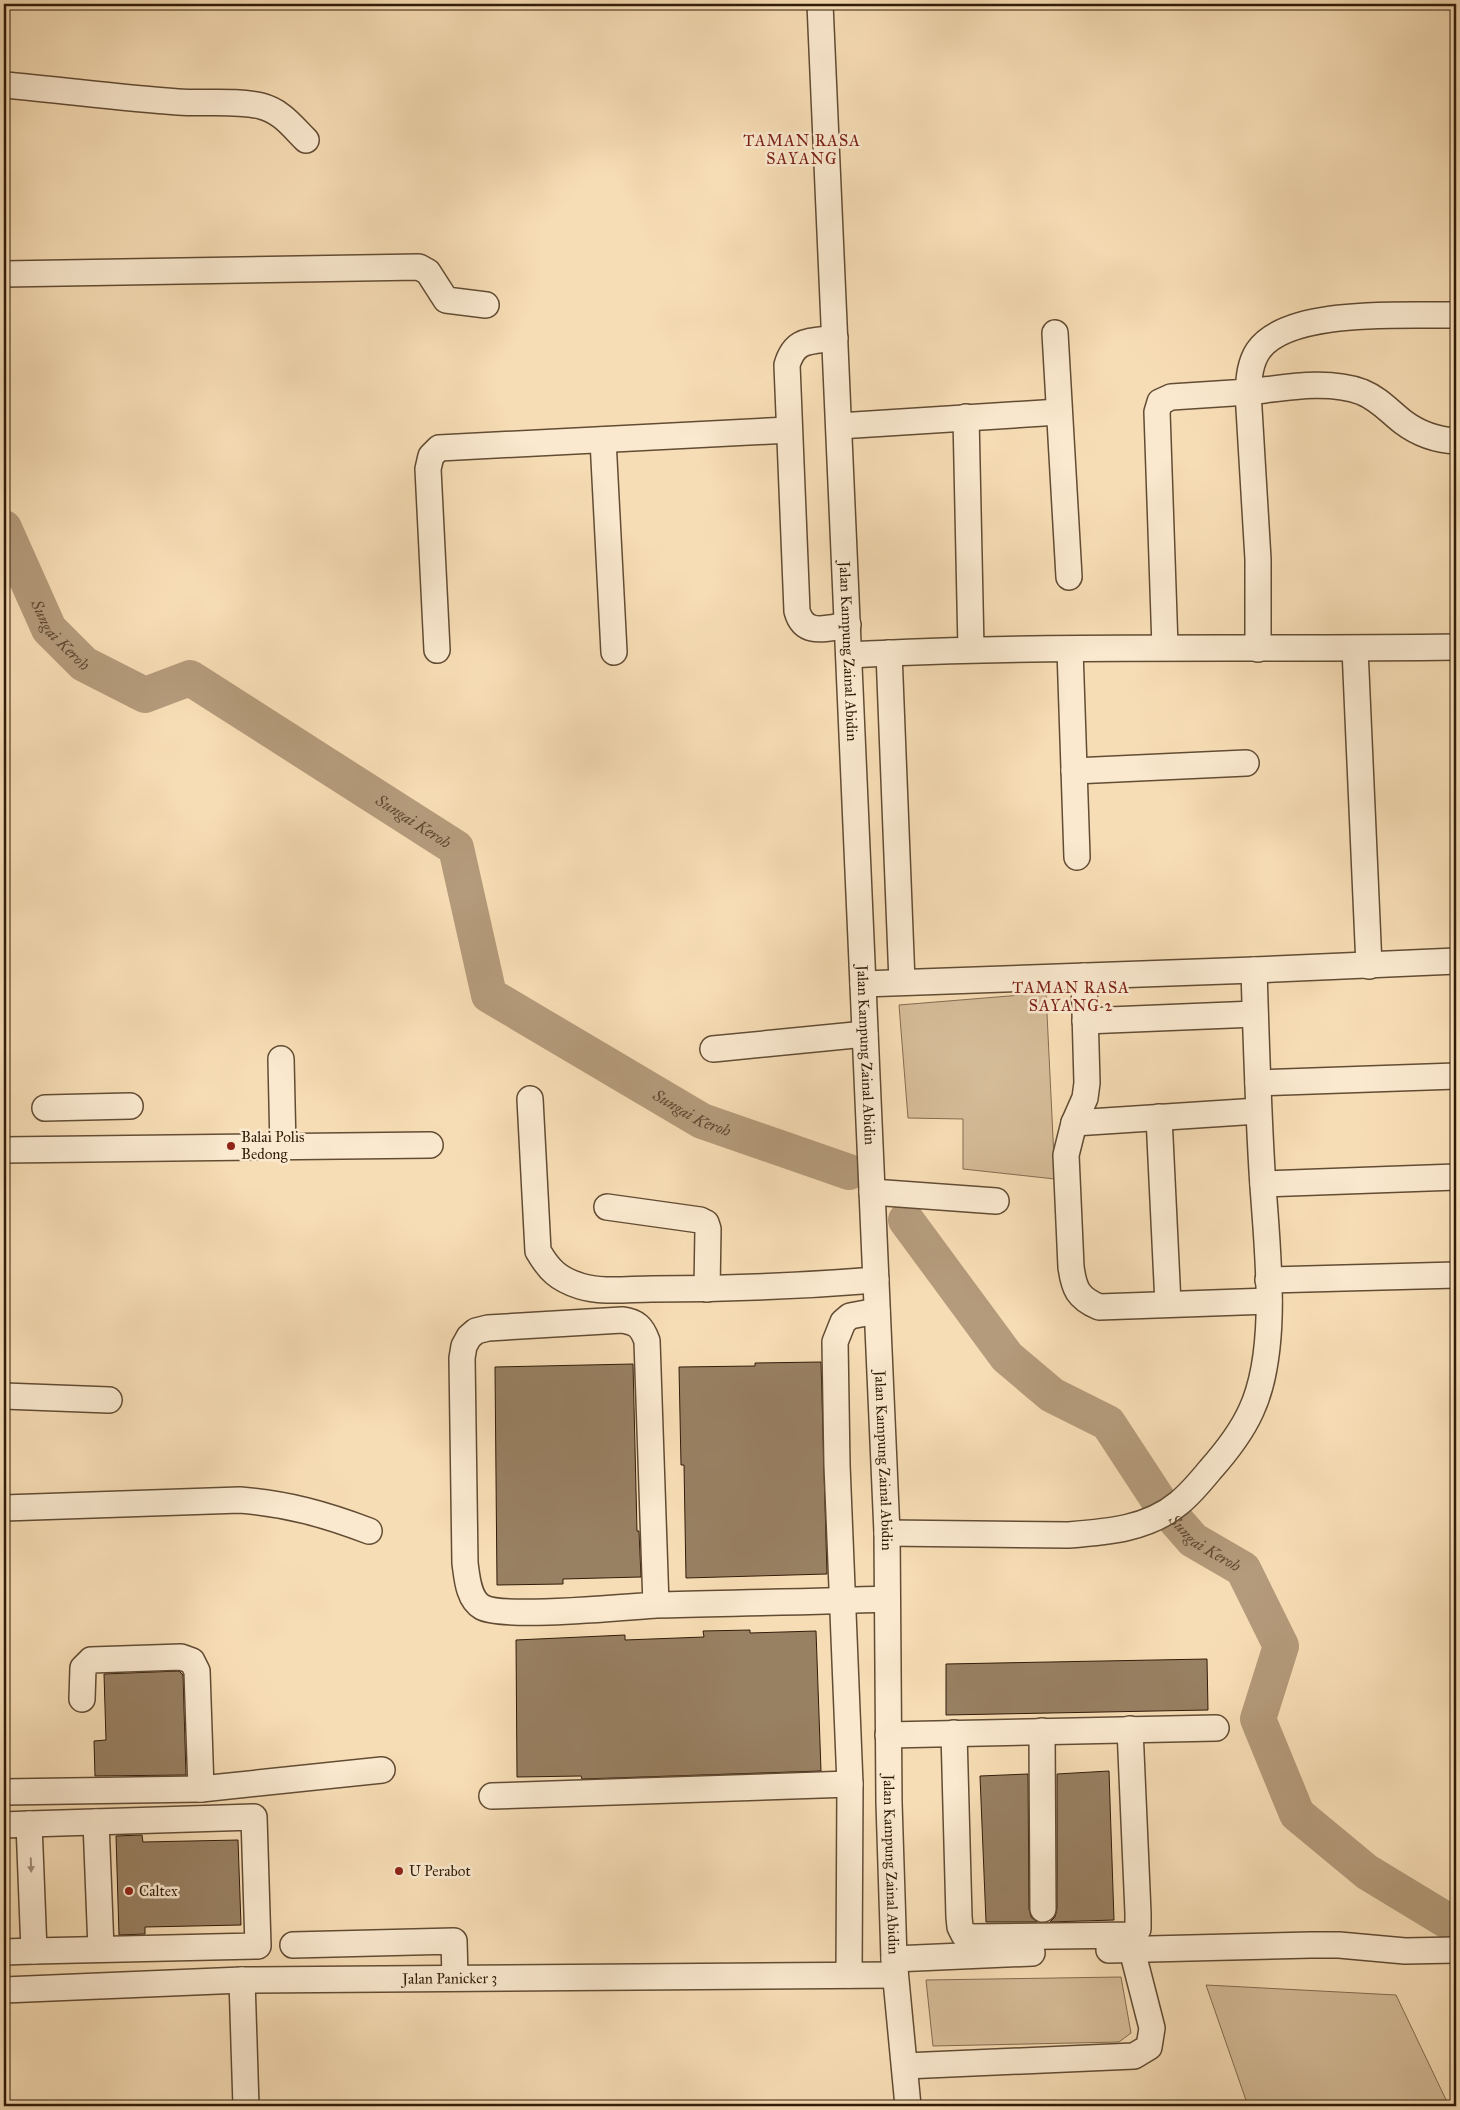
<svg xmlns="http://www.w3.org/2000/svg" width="1460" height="2110" viewBox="0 0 1460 2110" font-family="'IM FELL Great Primer',serif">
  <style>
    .green { fill: #d5bc98; stroke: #836c50 }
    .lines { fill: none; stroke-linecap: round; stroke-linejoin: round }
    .river { stroke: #b49b7b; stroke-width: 36 }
    .building { fill: #988062; stroke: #311c09 }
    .minor-casing { stroke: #624c34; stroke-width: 28 }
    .minor { stroke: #fae9cf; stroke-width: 25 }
    .oneway { fill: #a08d76 }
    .poi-dot { fill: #8f2418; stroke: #fae9cf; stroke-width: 2 }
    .labels { text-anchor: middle; stroke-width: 5; stroke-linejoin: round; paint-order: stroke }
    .street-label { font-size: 15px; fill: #311c09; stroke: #fae9cf }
    .poi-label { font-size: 15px; fill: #311c09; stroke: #fae9cf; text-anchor: start }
    .neighbourhood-label { font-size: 16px; letter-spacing: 1px; fill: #7a1f14; stroke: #fae9cf }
    .water-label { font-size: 16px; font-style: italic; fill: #5f4831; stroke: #fae9cf }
  </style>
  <rect width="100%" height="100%" fill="#f7ddb5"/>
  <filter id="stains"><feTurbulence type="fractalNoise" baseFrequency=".004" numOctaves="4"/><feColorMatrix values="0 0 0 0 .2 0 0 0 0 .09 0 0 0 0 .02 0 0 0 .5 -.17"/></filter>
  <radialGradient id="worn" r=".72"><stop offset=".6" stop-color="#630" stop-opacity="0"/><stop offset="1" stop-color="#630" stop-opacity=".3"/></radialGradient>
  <path class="green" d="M1046,993L1055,1179L963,1169V1119L908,1118L899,1005Z
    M1121,1977L1131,2033L1119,2042L933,2046L926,1980Z
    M1206,1985L1396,1995L1449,2106H1248Z"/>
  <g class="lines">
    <g class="river">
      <path id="s1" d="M4,528L49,629L84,664L145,695L190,678L456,848L489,995L702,1121L849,1172"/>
      <path id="s2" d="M906,1220L1007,1357L1052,1395L1108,1423L1159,1501L1193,1540L1243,1569L1281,1646L1258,1719L1297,1814L1367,1872L1456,1926"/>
    </g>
  </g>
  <path class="building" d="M821,1362L827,1574L686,1578L684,1465H681L679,1367L755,1366V1363Z
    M633,1364L637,1531H639L641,1577L563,1579V1584L497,1585L495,1367Z
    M750,1630V1633L816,1631L821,1771L582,1779L581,1776L517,1777L516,1640L625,1635V1640L704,1637L703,1631Z
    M1207,1659L1208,1710L946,1715V1664Z
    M179,1671L183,1675L186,1775L95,1776L94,1741L106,1740L104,1674Z
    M1109,1771L1114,1920L1050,1922L1055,1917L1057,1909V1774Z
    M1028,1774L1029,1909L1031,1917L1037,1922H986L980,1776Z
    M142,1835L143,1842L238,1840L241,1925L145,1927V1934L119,1935L116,1836Z"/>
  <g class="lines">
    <g class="minor-casing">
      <g id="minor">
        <path id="s3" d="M820,4L887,1533L889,1803L894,1959L908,2106"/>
        <path d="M4,85C62,90 120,98 178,102C205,104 235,100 261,106C281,111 292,126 306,140"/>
        <path d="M4,274L419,267L428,272L446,300L486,305"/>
        <path d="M1055,333L1069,577"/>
        <path d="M835,338C810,342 795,338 787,365L797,611C804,637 827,628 848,625"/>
        <path d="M966,417L971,649"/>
        <path d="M839,426L1059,412"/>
        <path d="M603,440L614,652"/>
        <path d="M1165,647L1157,412L1160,402L1171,397L1248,392C1249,378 1250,363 1258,351C1287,308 1403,316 1450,315"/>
        <path d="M1258,649V559L1248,392C1284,388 1327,379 1362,392C1379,399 1389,411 1403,422C1419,434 1436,440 1456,441"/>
        <path d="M1355,649L1369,966"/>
        <path d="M437,650L428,469L431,456L439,448L789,430"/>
        <path d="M1070,650L1077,857"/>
        <path d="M889,653L902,982"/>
        <path d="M849,655C1051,644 1254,650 1456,647"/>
        <path d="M1074,771L1246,763"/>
        <path d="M1084,976L1087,1083L1085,1098L1074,1123L1066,1155L1071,1267C1074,1289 1078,1298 1099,1307L1269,1301"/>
        <path d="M863,984L1254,970L1456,961"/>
        <path d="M1085,1021L1255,1014"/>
        <path d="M713,1049L865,1034"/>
        <path d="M281,1059L283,1148"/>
        <path d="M1258,1083L1456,1076"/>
        <path d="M530,1099L538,1251C549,1270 558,1279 580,1286C602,1293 629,1289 652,1289C727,1289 801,1286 876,1280"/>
        <path d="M45,1108L130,1106"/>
        <path d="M1159,1117L1168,1304"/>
        <path d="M1074,1123L1258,1111"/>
        <path d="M4,1150L430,1145"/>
        <path d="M1263,1184L1456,1177"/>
        <path d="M872,1192L996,1201"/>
        <path d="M607,1207L700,1220L706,1223L708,1229L707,1289"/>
        <path d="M1268,1280L1456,1275"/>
        <path d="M4,1396L109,1400"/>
        <path d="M4,1508L240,1500C288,1504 324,1514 369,1531"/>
        <path d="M887,1533L1068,1535C1107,1532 1148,1529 1179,1503C1190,1494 1201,1481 1210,1470C1226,1452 1241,1433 1251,1411C1281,1347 1266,1241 1262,1171C1258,1104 1256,1037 1254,970"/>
        <path d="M656,1605L647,1341C642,1327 637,1322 622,1320L488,1328L476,1331L469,1337L464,1346L462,1358L465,1563C467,1577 468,1599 482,1607C503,1619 625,1607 656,1605C733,1603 810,1602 887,1599"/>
        <path d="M82,1699L83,1668L91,1660L181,1657L192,1661L197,1671L201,1789"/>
        <path d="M1042,1731L1043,1909"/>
        <path d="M954,1733L959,1917L960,1927L964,1935L972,1937L1134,1935L1138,1929V1913L1130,1729"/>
        <path d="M888,1735L1216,1728"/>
        <path d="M4,1792L201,1789L382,1770"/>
        <path d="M492,1796L850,1784"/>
        <path d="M96,1822L101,1949"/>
        <path d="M29,1824L254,1817L258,1946L34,1951"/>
        <path d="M4,1825L29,1824L34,1951L4,1952"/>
        <path d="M293,1945L454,1941L455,1978"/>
        <path d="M1109,1950L1311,1945H1339L1405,1951L1456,1950"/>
        <path d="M894,1959L1032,1953"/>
        <path d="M849,1975L850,1784L837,1465L835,1342L843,1322L850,1316L877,1311"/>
        <path d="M242,1980L246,2106"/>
        <path id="s4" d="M4,1990L242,1980L895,1975"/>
        <path d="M905,2066L1134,2056L1149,2047L1152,2028L1132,1950"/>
      </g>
    </g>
    <use href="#minor" class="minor"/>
  </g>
  <defs><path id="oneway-solid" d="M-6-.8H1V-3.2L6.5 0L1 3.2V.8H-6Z" transform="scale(1.25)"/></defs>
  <use class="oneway" href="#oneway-solid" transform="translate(31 1865) rotate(88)"/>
  <g class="poi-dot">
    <circle cx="231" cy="1146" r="5"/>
    <circle cx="399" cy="1871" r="5"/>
    <circle cx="129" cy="1891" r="5"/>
  </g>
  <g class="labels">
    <g class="street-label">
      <text dy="5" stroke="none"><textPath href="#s3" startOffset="648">Jalan Kampung Zainal Abidin</textPath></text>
      <text dy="5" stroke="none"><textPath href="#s3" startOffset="1052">Jalan Kampung Zainal Abidin</textPath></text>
      <text dy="5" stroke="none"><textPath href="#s3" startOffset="1458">Jalan Kampung Zainal Abidin</textPath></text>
      <text dy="5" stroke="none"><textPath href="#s3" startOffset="1862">Jalan Kampung Zainal Abidin</textPath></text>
      <text dy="5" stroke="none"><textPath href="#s4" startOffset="446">Jalan Panicker 3</textPath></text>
    </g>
    <g class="poi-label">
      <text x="241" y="1142">Balai Polis<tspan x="241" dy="17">Bedong</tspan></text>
      <text x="409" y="1876">U Perabot</text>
      <text x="139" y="1896">Caltex</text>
    </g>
    <g class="neighbourhood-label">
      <text x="802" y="146">TAMAN RASA<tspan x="802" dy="18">SAYANG</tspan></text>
      <text x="1071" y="993">TAMAN RASA<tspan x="1071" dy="18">SAYANG 2</tspan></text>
    </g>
    <g class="water-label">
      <text dy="6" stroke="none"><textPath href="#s1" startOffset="122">Sungai Keroh</textPath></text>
      <text dy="6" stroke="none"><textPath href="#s1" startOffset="542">Sungai Keroh</textPath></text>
      <text dy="6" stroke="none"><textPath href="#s1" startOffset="978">Sungai Keroh</textPath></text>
      <text dy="6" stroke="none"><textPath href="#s2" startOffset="448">Sungai Keroh</textPath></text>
    </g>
  </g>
  <rect width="1460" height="2110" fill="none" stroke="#f7ddb5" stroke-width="20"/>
  <rect x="5" y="5" width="1450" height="2100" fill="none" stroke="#311c09" stroke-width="2.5"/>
  <rect x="10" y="10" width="1440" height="2090" fill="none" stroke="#311c09"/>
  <rect width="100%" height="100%" filter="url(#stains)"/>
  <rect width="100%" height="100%" fill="url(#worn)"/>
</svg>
